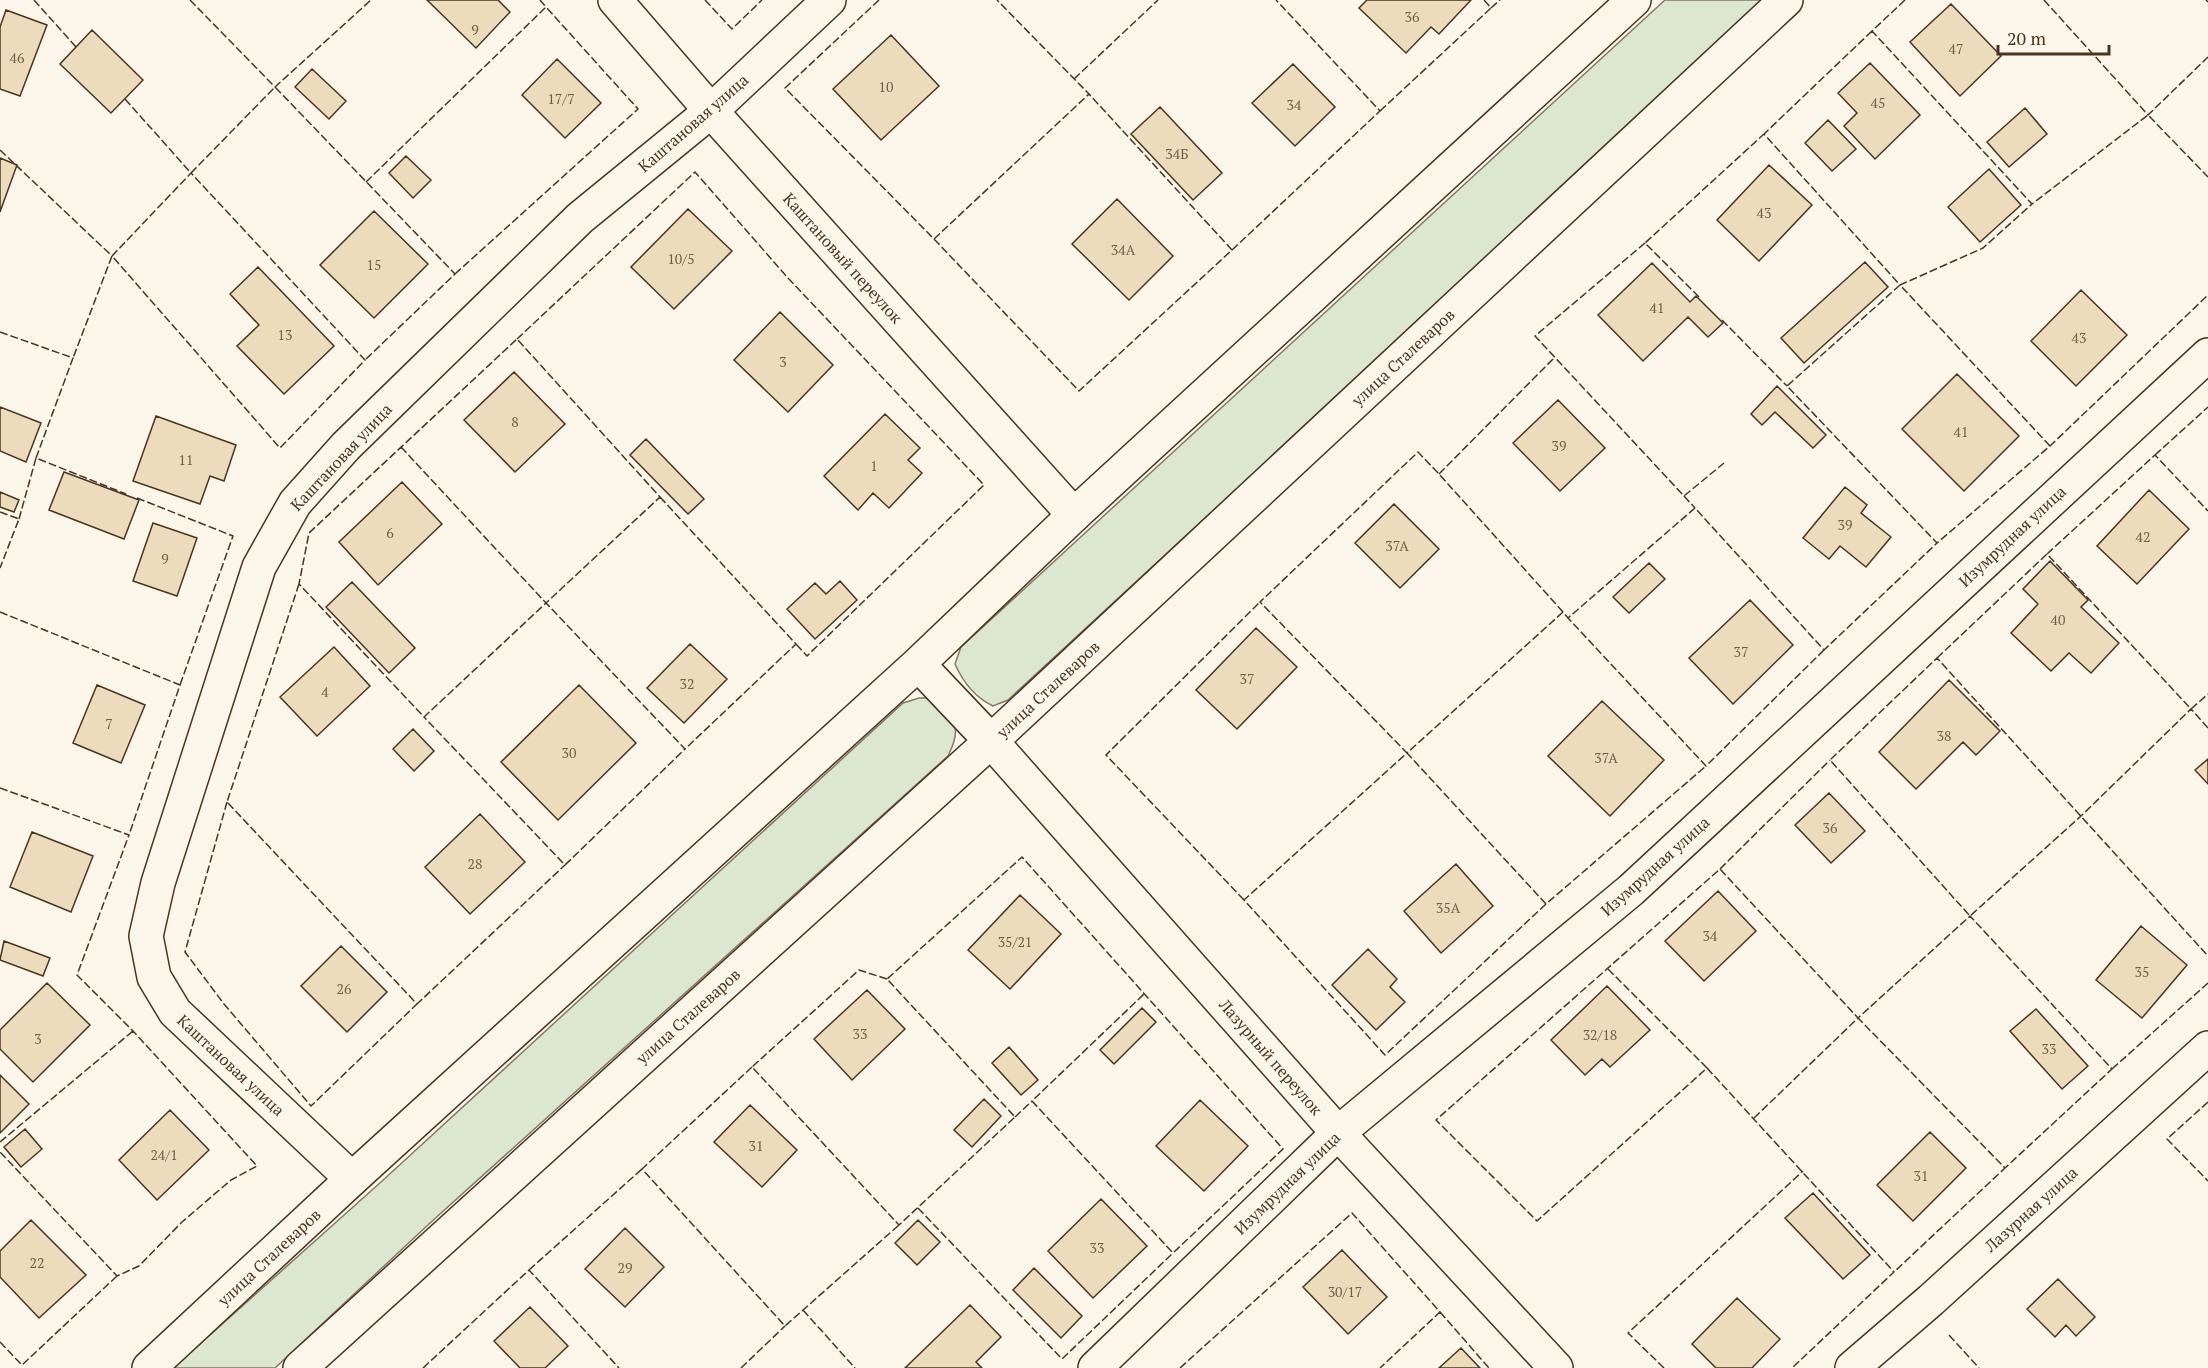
<svg xmlns="http://www.w3.org/2000/svg" width="2208" height="1368" viewBox="0 0 2208 1368" font-family="'PT Serif',serif">
  <style>
    .green { fill: #dce7d0; stroke: #887966; stroke-width: 1.5 }
    .building { fill: #ecdcbc; stroke: #4a3520; stroke-width: 1.5 }
    .lines { fill: none; stroke-linecap: round; stroke-linejoin: round }
    .minor-casing { stroke: #4a3520; stroke-width: 36 }
    .major-casing { stroke: #4a3520; stroke-width: 36 }
    .minor { stroke: #fbf6e9; stroke-width: 33 }
    .major { stroke: #fbf6e9; stroke-width: 33 }
    .fence { stroke: #4a3520; stroke-width: 1.5; stroke-dasharray: 8 3; stroke-linecap: butt }
    .labels { text-anchor: middle; stroke-width: 4.5; stroke-linejoin: round; paint-order: stroke }
    .number-label { font-size: 14px; fill: #725f47 }
    .street-label { font-size: 16px; fill: #4a3520; stroke: #fbf6e9 }
  </style>
  <rect width="100%" height="100%" fill="#fbf6e9"/>
  <path class="green" d="M1665,0H1766L1008,700L993,706C974,697 963,682 955,664L961,647Z
    M919,698H931C953,722 964,724 948,756L430,1223L275,1368H173L381,1182L903,703Z"/>
  <path class="building" d="M427,0H498L510,12L476,48Z
    M1367,0H1471L1439,34L1431,27L1406,53L1359,8Z
    M1951,4L2001,56L1960,96L1910,42Z
    M6,10L47,25L20,96L0,89V27Z
    M92,30L143,80L111,113L60,64Z
    M891,35L939,86L881,140L833,89Z
    M557,59L601,103L565,138L522,95Z
    M1870,63L1920,115L1875,159L1844,126L1857,113L1838,93Z
    M1293,64L1335,107L1295,146L1252,103Z
    M312,69L346,101L329,119L295,87Z
    M1160,107L1222,173L1193,200L1131,134Z
    M2025,108L2047,134L2009,167L1987,142Z
    M1828,120L1856,149L1832,171L1805,143Z
    M406,156L431,180L413,198L389,173Z
    M0,158L17,165L0,212Z
    M1769,165L1812,205L1759,261L1717,220Z
    M1989,169L2021,205L1980,242L1948,207Z
    M1117,199L1173,256L1129,300L1072,244Z
    M688,209L732,251L674,309L631,267Z
    M374,211L428,264L374,318L320,265Z
    M1865,262L1888,287L1804,363L1781,338Z
    M1652,263L1690,302L1696,296L1723,323L1708,337L1688,317L1643,361L1598,315Z
    M258,267L334,346L284,394L237,346L259,325L230,294Z
    M2081,290L2127,335L2076,386L2031,341Z
    M780,312L833,365L788,412L734,360Z
    M514,372L565,424L515,472L464,420Z
    M1957,374L2019,436L1964,491L1902,429Z
    M1777,386L1826,435L1813,448L1775,412L1762,425L1751,414Z
    M1558,400L1605,448L1560,491L1513,443Z
    M0,407L41,423L26,462L0,451Z
    M885,414L920,448L908,460L922,473L889,508L873,493L858,510L824,476Z
    M156,416L236,445L224,481L210,476L200,504L133,481Z
    M646,439L704,499L688,514L630,455Z
    M64,472L139,500L124,539L49,510Z
    M402,482L442,524L378,585L339,542Z
    M1845,487L1867,505L1861,513L1891,537L1866,567L1840,546L1829,559L1803,538Z
    M2149,490L2189,529L2137,584L2097,546Z
    M0,492L19,500L14,512L0,507Z
    M1394,504L1439,549L1400,588L1355,543Z
    M153,523L197,538L177,596L133,581Z
    M2050,561L2088,600L2081,607L2119,643L2091,673L2069,653L2051,671L2011,633L2038,604L2023,589Z
    M1649,563L1665,579L1629,613L1613,597Z
    M840,581L857,600L815,639L787,609L815,583L826,594Z
    M352,582L415,648L389,673L326,607Z
    M1750,600L1793,645L1733,704L1689,658Z
    M1256,628L1297,667L1237,729L1196,690Z
    M690,644L727,679L684,723L647,688Z
    M334,647L370,686L317,736L280,697Z
    M1949,680L2000,731L1976,755L1963,742L1916,789L1879,752Z
    M97,685L145,705L121,763L73,743Z
    M579,685L636,743L558,820L501,762Z
    M1602,701L1664,760L1610,816L1548,756Z
    M413,729L434,751L414,771L393,749Z
    M2208,759V784L2195,770Z
    M1829,793L1865,831L1831,863L1795,825Z
    M480,814L525,862L470,914L425,867Z
    M32,832L93,856L71,912L10,887Z
    M1456,864L1493,906L1441,953L1404,911Z
    M1718,891L1756,931L1704,981L1665,941Z
    M1020,895L1061,934L1010,989L968,950Z
    M2141,926L2187,965L2142,1018L2096,980Z
    M4,941L50,958L43,976L0,960Z
    M341,946L387,992L347,1032L301,986Z
    M1368,949L1397,979L1390,987L1405,1002L1376,1030L1332,985Z
    M47,983L90,1025L33,1082L0,1049V1030Z
    M1607,986L1650,1030L1610,1067L1602,1059L1585,1075L1551,1040Z
    M867,990L905,1029L852,1080L814,1039Z
    M1142,1008L1156,1022L1114,1064L1100,1050Z
    M2036,1009L2088,1066L2062,1089L2010,1031Z
    M1009,1047L1038,1080L1021,1095L992,1063Z
    M0,1075L29,1104L0,1133Z
    M984,1099L1001,1116L972,1147L954,1130Z
    M1200,1100L1248,1146L1204,1191L1156,1146Z
    M750,1105L797,1150L762,1187L714,1142Z
    M170,1110L209,1150L157,1200L119,1160Z
    M25,1129L42,1149L21,1167L4,1147Z
    M1930,1132L1966,1168L1913,1221L1877,1185Z
    M1813,1193L1870,1255L1843,1279L1785,1218Z
    M1101,1199L1147,1246L1093,1298L1048,1251Z
    M31,1220L86,1275L39,1318L0,1277V1251Z
    M918,1220L940,1242L917,1265L895,1243Z
    M625,1228L664,1267L625,1307L585,1269Z
    M1342,1250L1387,1297L1348,1334L1303,1287Z
    M1034,1268L1082,1316L1061,1338L1013,1290Z
    M2058,1279L2095,1317L2076,1336L2066,1325L2055,1337L2027,1309Z
    M1737,1298L1780,1339L1752,1368H1716L1692,1344Z
    M970,1305L1001,1337L976,1362L982,1368H905Z
    M530,1307L568,1346L545,1368H520L494,1341Z
    M1461,1348L1480,1368H1439Z"/>
  <g class="lines">
    <g class="minor-casing">
      <path id="minor" d="M615,0L711,111L1074,515
        M991,741L1338,1133L1556,1368
        M352,1179L175,1012L154,977L146,936L158,883L259,567L295,503L346,446L580,218L711,111L829,0
        M1095,1368L1338,1133L1631,890L2208,355
        M1852,1368L1931,1300L2208,1048"/>
    </g>
    <g class="major-casing">
      <path id="major" d="M918,664L991,741
        M149,1368L352,1179L918,664L1074,515L1634,0
        M300,1368L991,741L1786,0"/>
    </g>
    <use href="#minor" class="minor"/>
    <use href="#major" class="major"/>
    <path class="fence" d="M34,0L76,47
      M190,0L275,87L371,0
      M705,0L732,29L762,0
      M879,0L785,88L934,239L1089,94L997,0
      M1905,0L1872,31L2032,204L2148,115L2208,177
      M2044,0L2148,115L2208,57
      M2206,0L2208,2
      M1491,8L1500,0
      M1872,31L1764,134L1900,285L1983,248L2032,204
      M1074,79L1158,0
      M125,99L191,173L275,87L455,274L365,360
      M1380,111L1491,8L1484,0
      M0,150L112,256L191,173L365,360L280,448L112,256L73,358
      M366,182L546,7L540,0
      M934,239L1079,391L1232,250L1089,94
      M1645,243L1535,336L1684,496L1724,463
      M1232,250L1380,111L1276,0
      M455,274L638,109L546,7
      M1699,297L1645,243L1764,134
      M1722,320L1787,386
      M0,332L73,358L36,458
      M517,339L695,172L788,278L984,485L807,656L796,644
      M2050,446L1900,285L1787,386L1937,543L2050,446L2208,295
      M401,447L546,603L660,497L517,339L309,533L299,584L424,717L546,603L685,749L565,865L424,717
      M2155,455L2208,407
      M1439,474L1555,357
      M1684,496L1695,508
      M660,497L796,644L685,749
      M137,498L233,536L180,685
      M0,512L19,519L0,568
      M19,519L36,458L126,494
      M2047,554L2155,455L2208,511
      M299,584L227,802L417,1004L565,865
      M0,612L180,685L129,835
      M1563,612L1407,753L1260,602L1418,452L1439,474L1563,612L1568,618
      M1824,650L1706,766L1568,618L1695,508L1824,650L1937,543
      M1937,658L2047,554L2191,709L2208,694
      M2208,728L2191,709L2081,816L1970,916L1830,760L1937,658L2208,956
      M0,788L129,835L77,975L133,1031L257,1166L231,1180L182,1222L139,1266L117,1276L0,1152
      M227,802L185,952L224,1004L311,1106L417,1004
      M1720,869L1830,760
      M1244,900L1106,755L1260,602
      M1546,904L1385,1055L1244,900L1407,753L1546,904L1706,766
      M1608,969L1707,1068L1537,1221L1436,1120L1720,869L1858,1018L1970,916L2112,1069L2005,1168
      M887,979L859,970L752,1067L899,1225L1015,1117L887,979L1022,857L1283,1149L1173,1253L1032,1101L1144,994
      M752,1067L642,1169L785,1326L899,1225
      M1707,1068L1894,1272L1792,1368
      M2112,1069L2208,983
      M2208,1102L2167,1139L2208,1181
      M1015,1117L1032,1101
      M1754,1118L1858,1018L2005,1168L1894,1272
      M0,1142L133,1031
      M918,1208L1062,1359L1173,1253
      M529,1270L642,1169
      M803,1310L855,1368
      M1440,1312L1489,1368
      M1949,1335L1979,1368
      M0,1342L22,1365L117,1276
      M423,1368L529,1270L619,1368
      M741,1368L785,1326
      M1180,1368L1352,1213L1440,1312L1380,1368
      M1664,1368L1628,1333L1803,1171"/>
  </g>
  <g class="labels">
    <g class="number-label">
      <text x="1412" y="22">36</text>
      <text x="475" y="35">9</text>
      <text x="1956" y="54">47</text>
      <text x="17" y="63">46</text>
      <text x="886" y="92">10</text>
      <text x="561" y="104">17/7</text>
      <text x="1878" y="108">45</text>
      <text x="1294" y="110">34</text>
      <text x="1177" y="159">34Б</text>
      <text x="1764" y="218">43</text>
      <text x="1123" y="255">34А</text>
      <text x="681" y="264">10/5</text>
      <text x="374" y="270">15</text>
      <text x="1657" y="313">41</text>
      <text x="285" y="340">13</text>
      <text x="2079" y="343">43</text>
      <text x="783" y="367">3</text>
      <text x="515" y="427">8</text>
      <text x="1961" y="437">41</text>
      <text x="1559" y="451">39</text>
      <text x="186" y="465">11</text>
      <text x="874" y="471">1</text>
      <text x="1845" y="530">39</text>
      <text x="390" y="538">6</text>
      <text x="2143" y="542">42</text>
      <text x="1397" y="551">37А</text>
      <text x="165" y="564">9</text>
      <text x="2058" y="625">40</text>
      <text x="1741" y="657">37</text>
      <text x="1247" y="684">37</text>
      <text x="687" y="689">32</text>
      <text x="325" y="697">4</text>
      <text x="109" y="729">7</text>
      <text x="1944" y="741">38</text>
      <text x="569" y="758">30</text>
      <text x="1606" y="763">37А</text>
      <text x="1830" y="833">36</text>
      <text x="475" y="869">28</text>
      <text x="1448" y="913">35А</text>
      <text x="1710" y="941">34</text>
      <text x="1015" y="947">35/21</text>
      <text x="2142" y="977">35</text>
      <text x="344" y="994">26</text>
      <text x="860" y="1039">33</text>
      <text x="1600" y="1040">32/18</text>
      <text x="38" y="1044">3</text>
      <text x="2049" y="1054">33</text>
      <text x="756" y="1151">31</text>
      <text x="164" y="1160">24/1</text>
      <text x="1921" y="1181">31</text>
      <text x="1097" y="1253">33</text>
      <text x="37" y="1268">22</text>
      <text x="625" y="1273">29</text>
      <text x="1345" y="1297">30/17</text>
    </g>
    <g class="street-label">
      <text transform="translate(693 123) rotate(-41)" y="6">Каштановая улица</text>
      <text transform="translate(843 258) rotate(48)" y="6">Каштановый переулок</text>
      <text transform="translate(1403 357) rotate(-43)" y="6">улица Сталеваров</text>
      <text transform="translate(341 457) rotate(-47)" y="6">Каштановая улица</text>
      <text transform="translate(2012 536) rotate(-43)" y="6">Изумрудная улица</text>
      <text transform="translate(1048 689) rotate(-43)" y="6">улица Сталеваров</text>
      <text transform="translate(1655 866) rotate(-42)" y="6">Изумрудная улица</text>
      <text transform="translate(688 1016) rotate(-42)" y="6">улица Сталеваров</text>
      <text transform="translate(1271 1057) rotate(49)" y="6">Лазурный переулок</text>
      <text transform="translate(231 1065) rotate(43)" y="6">Каштановая улица</text>
      <text transform="translate(1287 1183) rotate(-44)" y="6">Изумрудная улица</text>
      <text transform="translate(2031 1209) rotate(-42)" y="6">Лазурная улица</text>
      <text transform="translate(269 1257) rotate(-43)" y="6">улица Сталеваров</text>
    </g>
  </g>
  <path d="M1998 45v9h111v-9" fill="none" stroke="#4a3520" stroke-width="3"/>
  <text x="2007" y="45" font-size="18" fill="#4a3520" stroke="#fbf6e9" stroke-width="4.5" paint-order="stroke">20 m</text>
</svg>
